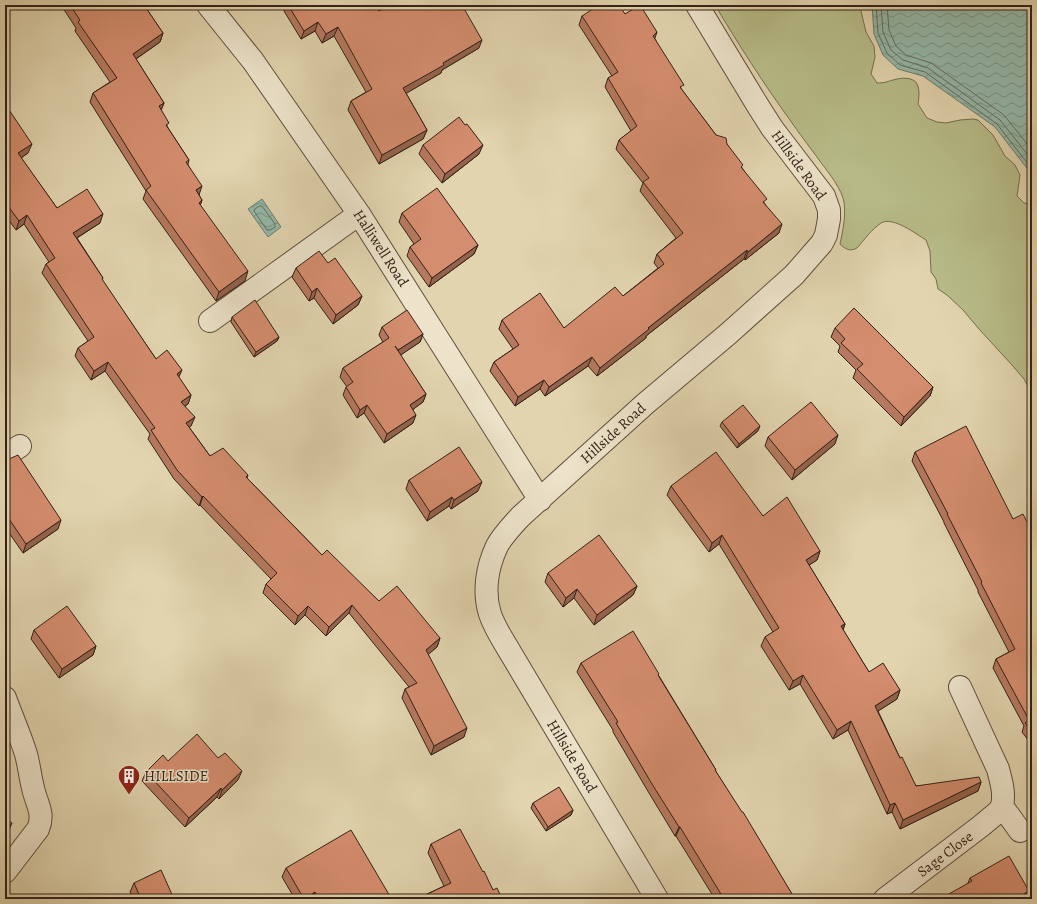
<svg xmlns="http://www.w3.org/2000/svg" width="1037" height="904" viewBox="0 0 1037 904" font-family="Alegreya,serif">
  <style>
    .grass { fill: #b7bc88; stroke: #756e50 }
    .water { fill: url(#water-waves); stroke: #6d7c6f }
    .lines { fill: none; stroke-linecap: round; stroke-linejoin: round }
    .shore { stroke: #646c60; stroke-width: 1 }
    .minor-casing { stroke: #5e4e3d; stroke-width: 24 }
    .minor { stroke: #ece3ca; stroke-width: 22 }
    .wall { fill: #b6795f; stroke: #332117 }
    .shaded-wall { fill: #94634d; stroke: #332117 }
    .building { fill: #d48d6e; stroke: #332117 }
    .labels { text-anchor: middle; stroke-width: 3; stroke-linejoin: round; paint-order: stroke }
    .street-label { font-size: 15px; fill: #332117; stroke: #ece3ca }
    .poi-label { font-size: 15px; fill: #332117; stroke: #ece3ca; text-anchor: start }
  </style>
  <defs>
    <pattern id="water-waves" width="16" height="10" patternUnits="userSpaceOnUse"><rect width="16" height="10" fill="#94b8a9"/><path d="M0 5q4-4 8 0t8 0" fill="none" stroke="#799589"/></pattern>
  </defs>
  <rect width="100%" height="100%" fill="#e1d4ae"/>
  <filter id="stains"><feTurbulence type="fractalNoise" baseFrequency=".005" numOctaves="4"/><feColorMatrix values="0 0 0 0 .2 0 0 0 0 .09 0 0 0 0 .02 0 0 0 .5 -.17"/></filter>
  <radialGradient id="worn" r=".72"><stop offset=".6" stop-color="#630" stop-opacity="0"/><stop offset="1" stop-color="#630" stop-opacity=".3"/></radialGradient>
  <path class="grass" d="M715,5H861V11L866,32L874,46L875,57L871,74L877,83C885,83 886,82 893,80C900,78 913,76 917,84C920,90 919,98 918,104L927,118L937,122L946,123L960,120L973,119L978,120L993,135L1005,156L1015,165L1020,175L1017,196L1024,203L1032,205V394L1024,379L1012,365L979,329L963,310L947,295L938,289L936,279L931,272L930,251L926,240C916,234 893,216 881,223C872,229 864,240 857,248C850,252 845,249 840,244C843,230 847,212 843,198C838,183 826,170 817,157C808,145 799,133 790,120C763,83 739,45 715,5Z"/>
  <path class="water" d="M872,5H1032V176L1026,167L995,127L923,76L898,69L883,55L874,34Z
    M262,199L281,227L268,237L248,209Z"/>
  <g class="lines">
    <path class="shore" d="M876,5L878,33L887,53L900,65L925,72L997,124L1032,169
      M881,5L883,32L891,50L903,60L928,68L1000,120L1032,160
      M887,5L889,30L896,46L906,55L931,63L1004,115L1032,150
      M260,206H262L275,224V227L270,230H267L254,211L255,209Z"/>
    <g class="minor-casing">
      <path id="minor" d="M208,5L253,61L359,214L540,500
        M210,321L359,214
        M5,456L20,446
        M960,687L998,769C1001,781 1005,793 1002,806L1020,831
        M5,698C12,717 20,735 26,754C29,765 30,776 33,788C36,803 45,813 38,829L5,872
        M657,899L507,647C501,637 494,626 490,614C483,592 487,567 497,546C503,535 512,526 520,517L645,404L728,334L794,275L822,243L826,235L829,219V210L824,196L772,128L758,106L697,5
        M885,899L981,826L999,811L1002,806"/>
    </g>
    <use href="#minor" class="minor"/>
  </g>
  <path class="wall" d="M61,5H144L163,33L160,42L136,59L164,103L161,110L168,128L189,160L188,164L199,195L202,200L200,206L245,281L216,301L143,199L146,191L90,102L93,93L110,82L75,31L76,28Z
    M286,5H375L379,11L479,48L442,70L441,73L406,93L427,130L423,139L379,164L348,110L351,101L366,92L334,36L322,43L315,31L301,39L284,11Z
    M625,14L655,39L682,90L716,135L727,144L765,204L779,233L745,260L744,259L646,336V338L597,376L588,366L545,396L540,389L515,406L490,371L494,362L513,349L499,329L502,320L564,328L623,296L658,268L654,263L657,254L676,238L640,191L643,183L616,149L619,140L631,131L605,87L608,78L612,76L579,25L582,16Z
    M5,104L28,153L21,158L57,208L100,223L77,238L103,278L102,280L156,359L179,378L191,395L188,404L185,406L191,426L189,427L210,456L248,475L247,478L322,555L379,601L440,638L437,647L428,654L464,737L431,755L402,698L405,689L409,687L349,613L326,636L305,615L295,625L263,593L266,584L271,579L200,505L199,506L174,479L148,439L150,434L105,371L91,380L75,356L78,348L88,341L42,273L46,264L49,262L24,224L16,230L5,215Z
    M423,145L479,154L442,183L419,154Z
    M402,213L478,245L474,254L429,287L407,256L410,247L414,244L399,222Z
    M328,263L362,296L358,305L333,324L314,298L309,301L292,277L296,268Z
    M232,317L279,337L277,341L254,357L231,322Z
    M382,327L423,334L420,342L400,355L426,394L423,402L413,409V423L384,443L364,413L357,418L343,395L346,387H347L340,377L343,368L383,342L379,335Z
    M835,328L933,387L930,396L901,426L853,378L856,370L838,352L840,346L831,337Z
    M722,422L758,431L737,448L720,426Z
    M768,437L835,444L792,480L765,446Z
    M915,452L1032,532V745L1022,732L1024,726L993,668L996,659L1009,652L978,592V590L944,523V522L912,461Z
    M5,458L58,529L23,553L5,527Z
    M409,480L478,491L451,509L449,506L427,521L406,489Z
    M671,486L763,516L820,551L817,560L809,565L845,624L843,630L869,672L900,690L897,699L878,711L900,758L916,786L981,782L978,791L900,829L892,812L887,814L848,730L833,739L800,684L789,690L761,646L765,637L773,632L719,544L709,552L667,495Z
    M548,573L637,586L633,595L594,625L574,598L563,607L545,582Z
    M34,630L96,646L93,655L59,678L31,639Z
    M581,663L659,676L716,770H715L795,899H715L676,836H675L649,793L613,732V730L577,672Z
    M168,761L238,780L219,799L217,797L185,827L142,781L146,772Z
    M533,803L573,810L571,815L546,831L531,808Z
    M431,844L483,872L493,890L502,899H422L423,896L444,886L428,853Z
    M286,868L391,898L295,899L282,877Z
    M970,878L1026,899L968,883Z
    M134,883L174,899H134L130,892Z"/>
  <path class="shaded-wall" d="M318,22L315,31L301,39L304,31Z
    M338,27L334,36L322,43L326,34Z
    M657,32L654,41L653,36Z
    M163,33L160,42L130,63L133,54Z
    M482,40L479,48L442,70L441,73L400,97L403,88L443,63Z
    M9,91L8,96L5,98V94Z
    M164,103L160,113L159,106Z
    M427,130L423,139L379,164L382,155Z
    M32,144L28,153L15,162L18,153Z
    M483,145L479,154L442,183L445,174Z
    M202,186L199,195L196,190Z
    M202,200L199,209V203Z
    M103,214L100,223L70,242L73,233Z
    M27,215L24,224L16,230L19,221Z
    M782,224L779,233L745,260L748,252Z
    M478,245L474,254L429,287L432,278Z
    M747,250L744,259L646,336V338L597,376L600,368L648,328Z
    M248,271L245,281L216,301L219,292Z
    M317,288L314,298L309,301L312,292Z
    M362,296L358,305L333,324L336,315Z
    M423,334L420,342L395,359L398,350Z
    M279,337L277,341L254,357L256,352Z
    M592,357L588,366L545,396L549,387Z
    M108,362L105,371L91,380L94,371Z
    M182,370L178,379L177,374Z
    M544,380L540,389L515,406L518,397Z
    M933,387L930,396L901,426L904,417Z
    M426,394L423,402L407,414L410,405Z
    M191,395L188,404L178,411L181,402Z
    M367,405L364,413L357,418L360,410Z
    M416,415L413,423L384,443L387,434Z
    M195,417L191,426L183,432L186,423Z
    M760,426L758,431L737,448L739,444Z
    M8,430L5,438V432Z
    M838,435L835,444L792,480L795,470Z
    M482,482L478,491L451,509L454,500Z
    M203,496L200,505L199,506L202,497Z
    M452,497L449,506L427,521L430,512Z
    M61,520L58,529L23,553L26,544Z
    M722,535L719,544L709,552L712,543Z
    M820,551L817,560L803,569L806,560Z
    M637,586L633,595L594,625L597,615Z
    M577,589L574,598L563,607L566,598Z
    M352,605L349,613L326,636L329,627Z
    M308,606L305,615L295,625L298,616Z
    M845,624L842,633L841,626Z
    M440,638L437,647L423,659L426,650Z
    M96,646L93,655L59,678L62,669Z
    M803,675L800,684L789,690L793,681Z
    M900,690L897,699L872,715L875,706Z
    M851,721L848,730L833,739L837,730Z
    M467,728L464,737L431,755L434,746Z
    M242,771L238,780L219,799L222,790Z
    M981,782L978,791L900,829L903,820Z
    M221,788L217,797L185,827L189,818Z
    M895,803L892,812L887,814L890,805Z
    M573,810L571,815L546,831L548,827Z
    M12,823L8,832L5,838V833Z
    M679,827H680L676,836H675Z
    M1029,891L1026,899H1015Z
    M315,892L312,899H304Z"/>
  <path class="building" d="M70,5H144L163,33L133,54L164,103L159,106L169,123L166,125L189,160L186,162L202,186L196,190L202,200L199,203L248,271L219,292L146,190L151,186L93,93L117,78L78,22L80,20Z
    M288,5H375L379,11L390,5H462L482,40L443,63L444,65L403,88L427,130L382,155L351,101L372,89L338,27L326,34L318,22L304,31Z
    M599,5H619L625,14L640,5L657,32L653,36L684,85L680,87L716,135L726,138L727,144L743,165L741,167L767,199L763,202L782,224L748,252L747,250L648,328L649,329L600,368L592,357L549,387L544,380L518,397L494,362L519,345L502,320L540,293L564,328L615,287L623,296L664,264L657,254L683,233L643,182L649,178L619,140L637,126L608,78L618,72L582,16Z
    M5,85L9,91L5,94Z
    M5,104L32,144L18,153L57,208L87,189L103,214L73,233L103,278L102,279L156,359L167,350L182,370L177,374L191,395L181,402L195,417L186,423L210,456L223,448L248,475L246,477L322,555L327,550L379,601L397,586L440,638L426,650L467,728L434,746L405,689L417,683L352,605L329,627L308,606L298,616L266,584L277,573L203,496L202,497L177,470L151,430L155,428L108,362L94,371L78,348L94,337L46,264L55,258L27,215L19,221L5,202Z
    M459,117L465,125L467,124L483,145L445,174L423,145Z
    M437,188L478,245L432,278L410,247L421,239L402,213Z
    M319,251L328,263L335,258L362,296L336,315L317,288L312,292L296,268Z
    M255,300L279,337L256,352L232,317Z
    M854,308L933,387L904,417L857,369L863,364L841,343L845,339L835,328Z
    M407,310L423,334L398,350L395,346L426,394L410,405L416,415L387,434L367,405L360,410L346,387L353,382L343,368L389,338L382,327Z
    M811,402L838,435L795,470L768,437Z
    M743,405L760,426L739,444L722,422Z
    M5,425L8,430L5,432Z
    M966,426L1013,519L1023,514L1032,532V732L1025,723L1029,720L996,659L1015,649L981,583L982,582L947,514H948L915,452Z
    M459,447L482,482L454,500L452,497L430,512L409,480Z
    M716,452L763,516L787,497L820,551L806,560L845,624L841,626L869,672L883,663L900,690L875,706L900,758L902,757L916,786L979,777L981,782L903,820L895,803L890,805L851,721L837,730L803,675L793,681L765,637L779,628L722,535L712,543L671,486Z
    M18,455L61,520L26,544L5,513V458L9,459Z
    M599,535L637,586L597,615L577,589L566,598L548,573Z
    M67,606L96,646L62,669L34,630Z
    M633,631L659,674L658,675L716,770H715L742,812H743L795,899H724L680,827H679L652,784L616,723L618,722L581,663Z
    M197,734L218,758L225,753L242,771L222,790L221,788L189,818L146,772L163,755L168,761Z
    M559,787L573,810L548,827L533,803Z
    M5,819L12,823L5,833Z
    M460,829L483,872L484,871L493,890L497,888L502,899H425L423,896L451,883L431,844Z
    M351,830L391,898L319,899L315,892L304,899L286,868Z
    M1009,856L1029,891L1015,899H940L972,881L970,878Z
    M161,870L174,899H141L134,883Z"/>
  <defs>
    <g id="building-pin" transform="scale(1.15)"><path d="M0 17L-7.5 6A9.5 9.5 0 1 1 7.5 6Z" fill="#8f2418" stroke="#ece3ca"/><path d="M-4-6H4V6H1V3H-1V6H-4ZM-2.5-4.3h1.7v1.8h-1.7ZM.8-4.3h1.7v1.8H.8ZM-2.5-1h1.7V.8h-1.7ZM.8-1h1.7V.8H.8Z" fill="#fff"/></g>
  </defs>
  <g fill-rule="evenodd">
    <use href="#building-pin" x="129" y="776"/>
  </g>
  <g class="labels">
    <g class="street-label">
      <text transform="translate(799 165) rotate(54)" y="5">Hillside Road</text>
      <text transform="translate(381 248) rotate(57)" y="5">Halliwell Road</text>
      <text transform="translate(613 433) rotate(-42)" y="5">Hillside Road</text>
      <text transform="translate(572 756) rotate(59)" y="5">Hillside Road</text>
      <text transform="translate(945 854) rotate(-37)" y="5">Sage Close</text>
    </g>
    <g class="poi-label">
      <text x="144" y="781">HILLSIDE</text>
    </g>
  </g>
  <rect width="1037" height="904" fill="none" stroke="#e1d4ae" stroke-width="20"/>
  <rect x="6" y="6" width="1025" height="892" fill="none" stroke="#332117" stroke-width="2"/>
  <rect x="10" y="10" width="1017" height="884" fill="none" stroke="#332117"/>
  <rect width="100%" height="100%" filter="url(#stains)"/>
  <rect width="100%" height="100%" fill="url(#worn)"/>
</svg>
